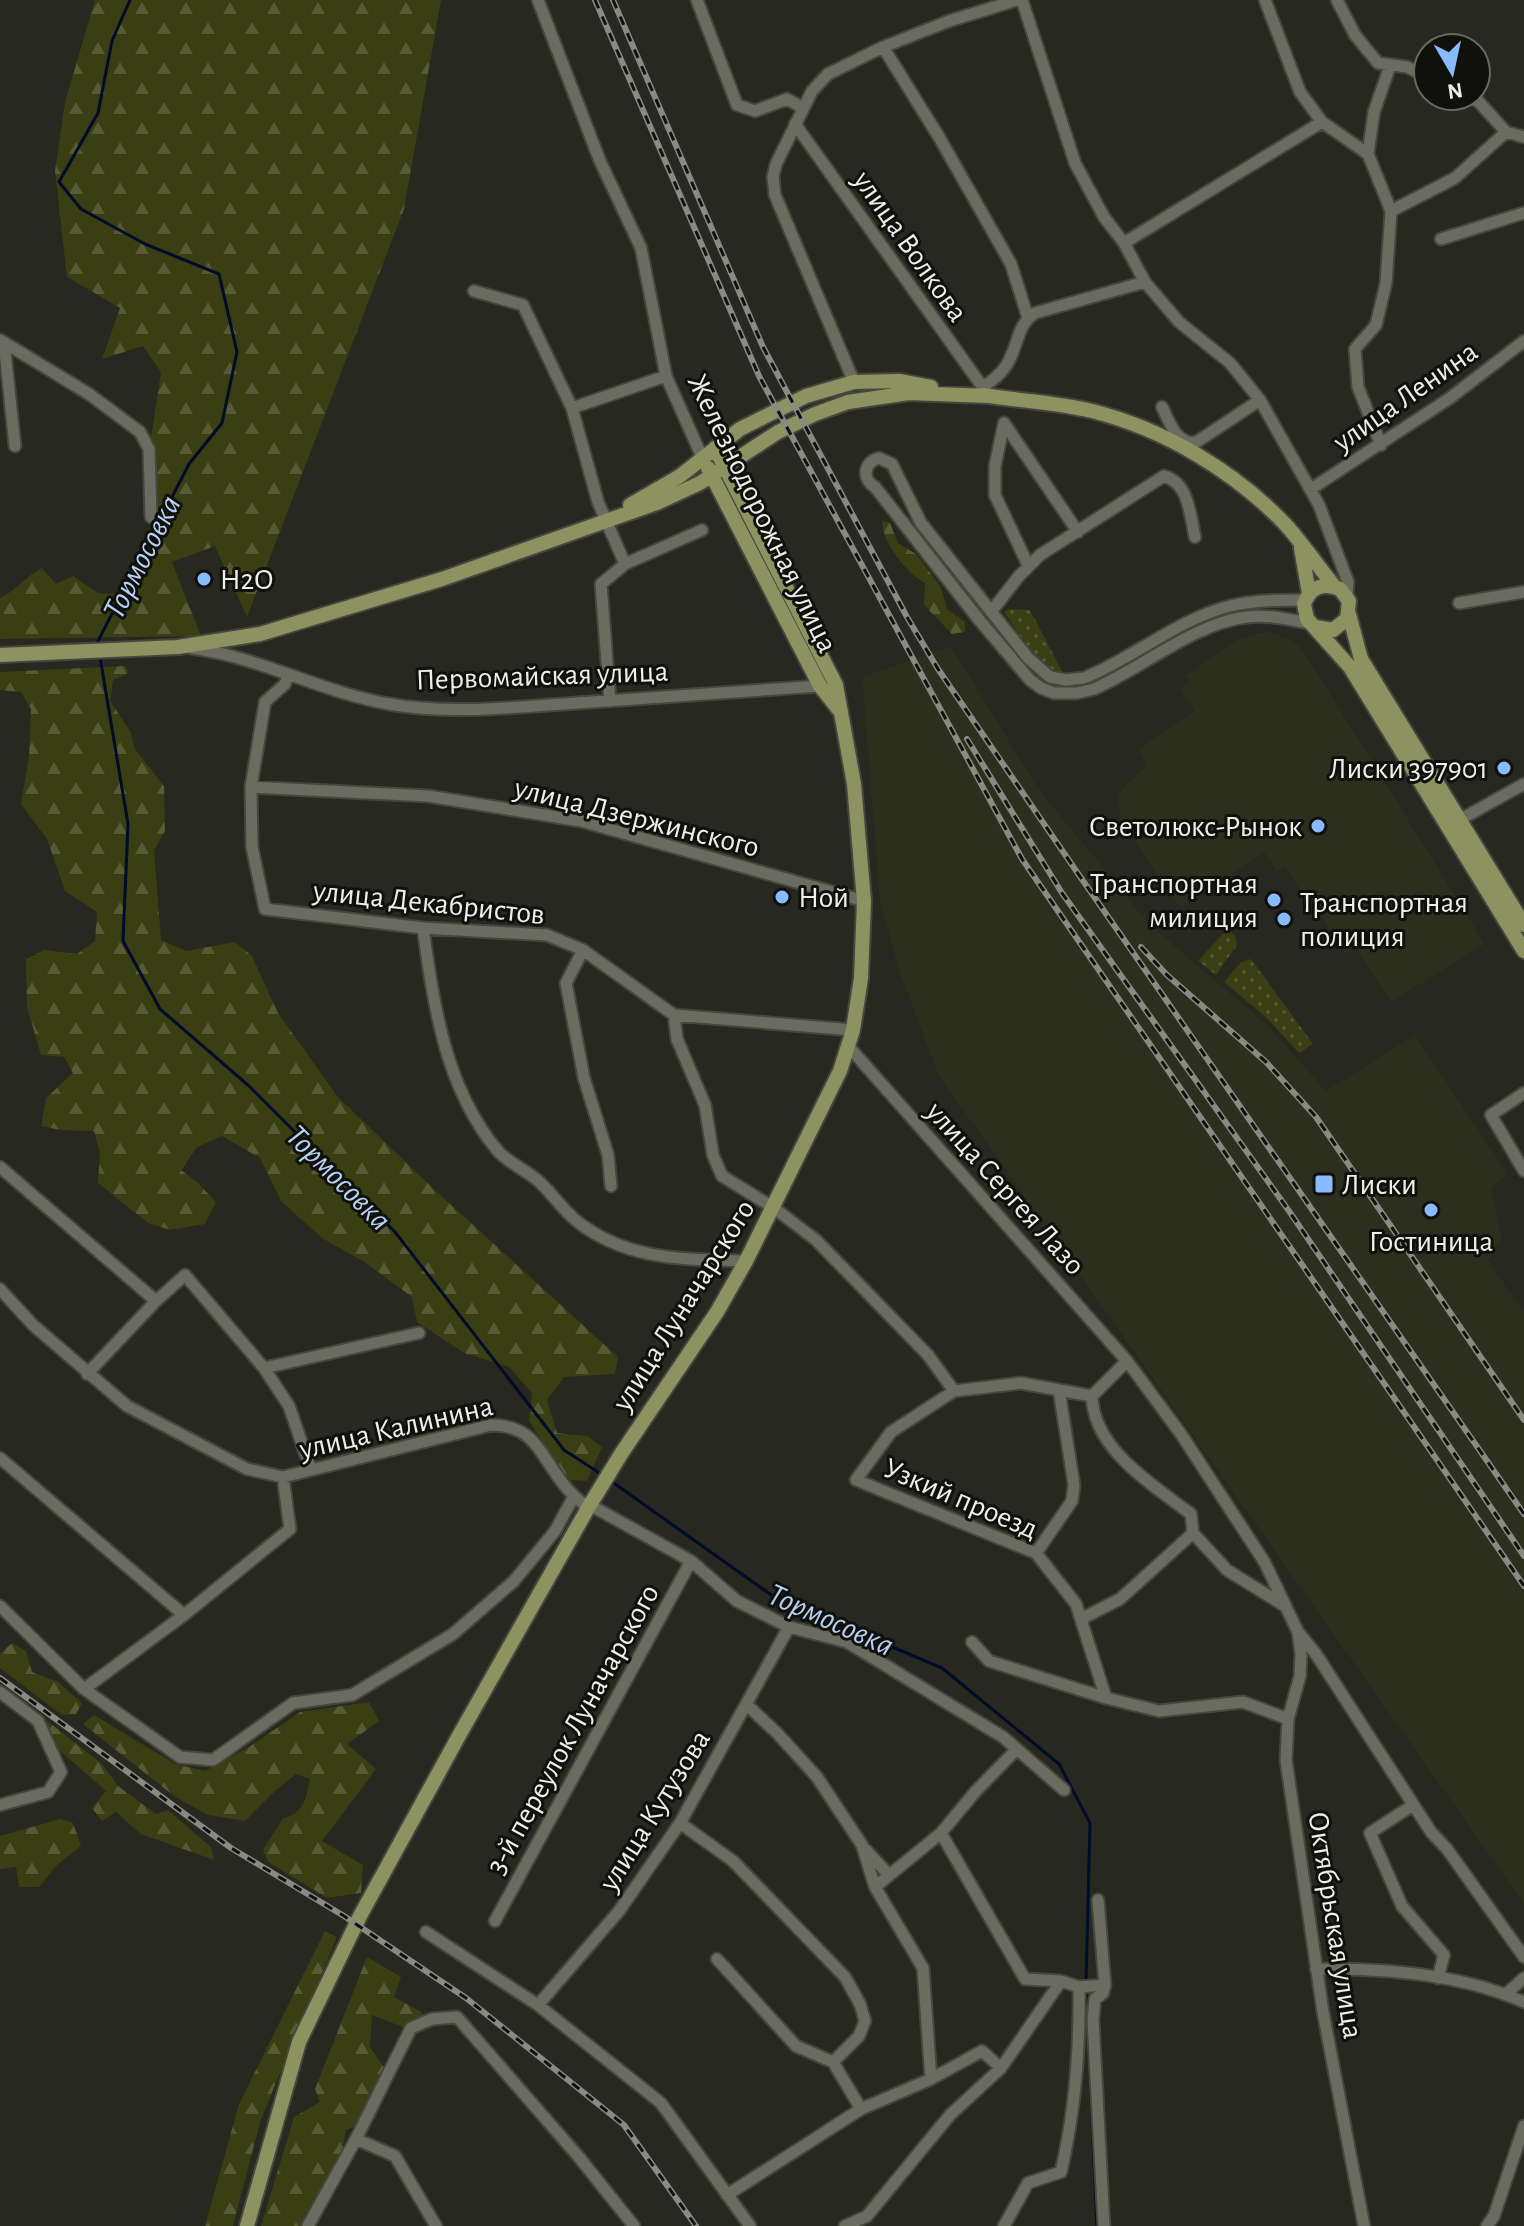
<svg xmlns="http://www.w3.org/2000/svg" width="1524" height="2226" viewBox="0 0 1524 2226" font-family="'Alegreya Sans',sans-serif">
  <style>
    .built { fill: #2c2e1e }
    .grass { fill: url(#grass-dots) }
    .forest { fill: url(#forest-firs) }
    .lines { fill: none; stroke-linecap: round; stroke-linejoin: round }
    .stream { stroke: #000c2a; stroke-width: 3 }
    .minor-casing { stroke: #45463e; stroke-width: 15 }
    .major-casing { stroke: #45463e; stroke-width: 18 }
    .minor { stroke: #6a6c60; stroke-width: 11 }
    .major { stroke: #8c9361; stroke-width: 14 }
    .rail-casing { stroke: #898a82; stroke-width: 6 }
    .rail { stroke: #10110c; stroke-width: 3; stroke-dasharray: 9; stroke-linecap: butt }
    .poi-dot { fill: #87bbfb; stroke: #10110c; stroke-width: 3 }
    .labels { text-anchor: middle; stroke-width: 6; stroke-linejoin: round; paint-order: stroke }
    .street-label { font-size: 30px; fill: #edefe8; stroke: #10110c }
    .poi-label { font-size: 30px; fill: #edefe8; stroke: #10110c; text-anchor: start }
    .water-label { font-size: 32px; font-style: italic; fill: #b5d1f4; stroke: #10110c }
  </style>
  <defs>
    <pattern id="grass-dots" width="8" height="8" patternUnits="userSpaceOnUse" patternTransform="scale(2)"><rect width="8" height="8" fill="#393e13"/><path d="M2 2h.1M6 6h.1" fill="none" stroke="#565a35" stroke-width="1.8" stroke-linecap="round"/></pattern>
    <pattern id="forest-firs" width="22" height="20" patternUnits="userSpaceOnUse" patternTransform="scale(2)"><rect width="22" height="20" fill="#393e13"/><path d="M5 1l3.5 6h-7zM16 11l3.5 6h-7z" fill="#565a35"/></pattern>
  </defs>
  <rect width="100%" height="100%" fill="#27281f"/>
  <path class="built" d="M1271,632L1294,641L1306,655L1485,944L1391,1002L1355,948L1346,954L1318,912L1314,913L1285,866L1277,872L1264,852L1181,908L1143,854L1120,815L1118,797L1122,788L1147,766L1138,750L1194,711L1179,689L1190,682L1186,676L1235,641L1258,633Z
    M951,646L1037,787L1149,924L1266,1024L1326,1091L1415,1035L1508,1174L1491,1188L1502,1239L1488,1260L1524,1313V1904L938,1074L899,970L880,901L862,677Z"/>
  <path class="grass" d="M1008,609L1030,610L1063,673L1060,674C1034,661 1020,635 1004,612Z
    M1226,930L1235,935L1237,945L1216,975L1198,961Z
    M1251,959L1313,1044L1299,1053L1268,1019L1224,982L1241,962Z"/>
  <path class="forest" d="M95,0H441L404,209L247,617L215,546L172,562L201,636L0,639V598C17,590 25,577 42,568L56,584L73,576L98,593L133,595L159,545L151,438L161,372L143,346L102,359L120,308L67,277L55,171L65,102Z
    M882,521L890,523L898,543L916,554L941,587L947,609L965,622V632L952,634L924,605L925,583C907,574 882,542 882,521Z
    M125,666L129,673L113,680L110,701L130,731L135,749L164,786L165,831L154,851L161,940L186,951L235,942L252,956L278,1013L338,1097L438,1193L618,1357L615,1374L564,1377L547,1400L557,1433L587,1436L602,1447L587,1481L568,1480L529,1421L532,1393L509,1367L464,1353L417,1322L412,1297L366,1263L322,1238L281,1201L260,1158L222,1136L197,1147L181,1170L198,1183L216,1202L205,1224L170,1230L148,1223L98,1183L100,1153L94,1131L61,1130L41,1126L46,1098L73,1073L64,1057L41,1055L27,1007L26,959L44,950L77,954L95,941L97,912L65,891L47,839L21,804L29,756L31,709L21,692L0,690V672Z
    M12,1643L26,1651L32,1672L58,1682L82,1703L76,1714L62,1715L0,1668V1654Z
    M0,1684L102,1764L118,1786L156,1814L168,1810L211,1847L214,1860L141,1834L116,1812L102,1821L92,1808L106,1791L0,1698Z
    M369,1702L379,1721L347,1744L376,1769L322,1841L363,1865L361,1893L327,1898L268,1862L263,1850L283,1818C304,1814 306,1798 310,1779L296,1774L275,1791L245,1821L208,1815L174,1796L83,1724L94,1715L175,1764L205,1771L249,1747L300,1712Z
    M60,1819L73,1823L81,1846L57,1865L39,1887H19L16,1867L0,1869V1836Z
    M325,1931L337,1937L261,2119L233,2226H205L239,2104Z
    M367,1957L401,1977L394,1997L423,2013L408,2029L372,2015L370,2047L386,2070L376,2118L346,2130L341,2157L302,2226H261L294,2117L320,2102L315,2089Z"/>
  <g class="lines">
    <path class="stream" d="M98,645V641L189,464L222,423L237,352L219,274L145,244L81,209L59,182L98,113L112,41L130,0
      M100,657L128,824L123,941L160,1009L249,1086L395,1232L564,1450L601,1474
      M611,1481L774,1597L942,1668L1059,1764L1090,1823L1086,1983
      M1086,1990L1097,2226"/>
    <g class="minor-casing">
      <path id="minor" d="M538,0L600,161L641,248L666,376L702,457
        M697,0L737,105L755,111L787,99L803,108
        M1022,0L1075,163L1104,217L1124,243L1145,282L1179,322L1230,363L1260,400L1319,505L1348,582L1347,597
        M1265,0L1300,92L1322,122L1368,154L1391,211L1386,283L1376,325L1355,349L1358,387L1381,445
        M1337,0L1355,35L1378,63L1407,67L1428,77
        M883,47L939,137L1011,264L1028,318
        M1467,96L1479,102L1506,132L1524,137
        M795,124L989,396
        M1368,154L1374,112L1390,66
        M1391,211L1455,178L1506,132
        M1441,239L1524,213
        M1124,243L1322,122
        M474,291L523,305L572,408L598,502L625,564L601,584L610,701
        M0,340L89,394L140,432L149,449L151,517
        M4,342L15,446
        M854,382L775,195L773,177L776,164L812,91L828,74L883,47L949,21L1017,0
        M982,387C1025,363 1008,331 1035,313L1145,282
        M1162,407C1170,423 1175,442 1195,443L1260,400
        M572,408L666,376
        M1004,423L995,466V495L1028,565
        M1004,423L1078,532
        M1311,489L1450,398L1524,341
        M625,564L702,530
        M1305,600C1280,600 1255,600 1230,606C1178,619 1134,658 1084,678L1066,680L1050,677L1028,658L921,523L892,464L879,458C863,463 862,479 875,487L980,621L1030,680L1041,688L1054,693H1077L1094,689C1142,668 1195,623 1247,617C1268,614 1289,620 1309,623
        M1459,603L1524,592
        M991,612L1019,576L1040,555L1164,476C1189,483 1190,515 1195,537
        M191,648C260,657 321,692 389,704C451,715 515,707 577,703C658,697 739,692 820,686
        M288,675L285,684L265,702L251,787L252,847L265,909L423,928L547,935L583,950L674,1015L853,1030
        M251,787L428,796L581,821L864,901
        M1454,823L1524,784
        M423,928C434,1006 445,1087 497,1150C507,1162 524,1169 536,1179C551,1191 562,1210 578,1222C628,1261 685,1259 746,1261
        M583,950L566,983L584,1078L608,1155L611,1186
        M674,1015L677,1039L705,1105L713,1155L722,1176L774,1208L816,1240L928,1355L954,1391
        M849,1047L1127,1361L1181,1434L1265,1563L1298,1632L1301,1654L1300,1676L1288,1719L1286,1760L1323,2012L1364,2226
        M1524,1093L1491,1115L1524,1171
        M0,1167L156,1301L185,1275L264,1368L419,1333
        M0,1289L33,1325L127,1406L247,1469L283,1477L491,1425C536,1425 540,1456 565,1486C571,1494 580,1501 588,1508
        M1127,1361L1092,1396C1093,1449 1153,1485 1191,1514L1193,1533L1227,1570L1285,1606
        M264,1368L289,1406L311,1470
        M87,1374L156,1301
        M1092,1396L1021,1383L954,1391L891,1432L856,1480L1036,1553L1076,1604L1106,1698L1159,1711L1243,1702L1288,1719
        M0,1458L184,1615L84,1689
        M590,1505L691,1561L737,1601L789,1627L847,1642L1003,1737L1064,1790
        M1036,1553L1072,1501L1074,1485L1059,1390
        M0,1606L84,1689L180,1757L213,1760L293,1703L352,1695L453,1634L514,1581L555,1531L574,1496
        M184,1615L290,1529L283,1477
        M1081,1619L1120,1599L1193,1533
        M1298,1632L1316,1654L1431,1832L1447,1849L1524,1957
        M972,1642L989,1661L1106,1698
        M0,1692L38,1721L61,1772L48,1792L0,1805
        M747,1705L777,1733L817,1777L862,1845L875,1887L923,1968L931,2079
        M1413,1805L1370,1833L1402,1906L1444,1955L1438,1978
        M680,1823L733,1861L845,1977L860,2004L865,2021L859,2036L833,2062
        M941,1833L1025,1979L1061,1981
        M865,1849L889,1875
        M875,1887L941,1833L975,1792L1016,1750
        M1098,1900L1105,1985L1103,1993L1095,1999L1093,2020L1104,2226
        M495,1921L691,1561
        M426,1932L538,2005L661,2103L750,2226
        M717,1959L796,2046L833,2062L861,2109
        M1316,1969C1383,1968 1462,1974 1524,2002
        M1506,1994L1524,1978
        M538,2005L619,1911L680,1823L789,1627
        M356,2139L395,2156L436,2226
        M727,2195L861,2109L931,2079L982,2051L1001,2068
        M308,2226L356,2139L411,2028L432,2019L457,2017L578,2156L634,2226
        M845,2226L867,2216L950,2115L1001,2068L1061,1981L1079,1987L1105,1985
        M1004,2226L1028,2183L1061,2172C1075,2111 1080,2050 1079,1987
        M1487,2226L1494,2216L1524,2126"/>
    </g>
    <g class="major-casing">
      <path id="major" d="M983,395C1019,401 1056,402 1092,411C1164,429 1234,471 1285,524C1303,544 1318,566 1334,586
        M708,468L820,686L839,710
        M630,505L680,476L740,429L806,396L854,382L899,381L931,387
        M1301,548L1309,593
        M1349,614L1361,659L1524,925
        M1315,627L1333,630L1347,619L1349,601L1340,589C1323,582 1310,587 1304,604L1307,619L1350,667L1524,951
        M0,655L178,647L260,634L442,579L657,503L700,483L778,432L815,414L848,402L909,393L989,396
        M247,2226L299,2042L360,1916L461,1732L588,1508L621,1454L717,1312L746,1261L840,1071L853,1030L861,978L864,901L854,784L836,685L715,448"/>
    </g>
    <use href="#minor" class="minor"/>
    <use href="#major" class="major"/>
    <g class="rail-casing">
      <path id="rail" d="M595,0L759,376L1022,859L1524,1586
        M613,0L763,347L907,617L938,669L1079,875L1524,1514
        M967,739L1062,893L1289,1211L1524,1556
        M1141,947L1167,975L1266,1062L1316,1117L1524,1420
        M0,1678L231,1848L344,1916L466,1998L624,2125L696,2226"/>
    </g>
    <use href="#rail" class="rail"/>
  </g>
  <g class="poi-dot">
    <circle cx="204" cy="579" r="8"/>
    <circle cx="1504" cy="768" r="8"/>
    <circle cx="1318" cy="826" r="8"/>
    <circle cx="782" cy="897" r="8"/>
    <circle cx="1274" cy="900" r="8"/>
    <circle cx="1284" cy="919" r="8"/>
    <rect x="1314" y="1174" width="20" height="20" rx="4"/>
    <circle cx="1431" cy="1210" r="8"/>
  </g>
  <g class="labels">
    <g class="street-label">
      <text transform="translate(911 246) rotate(55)" y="10">улица Волкова</text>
      <text transform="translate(1405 396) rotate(-35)" y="10">улица Ленина</text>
      <text transform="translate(763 513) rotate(64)" y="10">Железнодорожная улица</text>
      <text transform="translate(542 675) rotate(-2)" y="10">Первомайская улица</text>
      <text transform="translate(637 817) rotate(14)" y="10">улица Дзержинского</text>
      <text transform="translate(429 902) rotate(6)" y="10">улица Декабристов</text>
      <text transform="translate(1006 1188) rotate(48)" y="10">улица Сергея Лазо</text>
      <text transform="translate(683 1305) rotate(-58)" y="10">улица Луначарского</text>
      <text transform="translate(396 1427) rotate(-13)" y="10">улица Калинина</text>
      <text transform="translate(961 1498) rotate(23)" y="10">Узкий проезд</text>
      <text transform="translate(572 1729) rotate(-61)" y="10">3-й переулок Луначарского</text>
      <text transform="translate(654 1810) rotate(-58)" y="10">улица Кутузова</text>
      <text transform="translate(1336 1925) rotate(81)" y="10">Октябрьская улица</text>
    </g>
    <g class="poi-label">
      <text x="220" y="589">H2O</text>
      <text x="1488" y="778" text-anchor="end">Лиски 397901</text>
      <text x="1302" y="836" text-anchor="end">Светолюкс-Рынок</text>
      <text x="1258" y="893" text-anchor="end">Транспортная<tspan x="1258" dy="34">милиция</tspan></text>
      <text x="798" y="907">Ной</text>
      <text x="1300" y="912">Транспортная<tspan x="1300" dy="34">полиция</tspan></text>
      <text x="1342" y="1194">Лиски</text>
      <text x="1431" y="1251" text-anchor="middle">Гостиница</text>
    </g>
    <g class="water-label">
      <text transform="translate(141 557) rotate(-63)" y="11">Тормосовка</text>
      <text transform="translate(339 1177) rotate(45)" y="11">Тормосовка</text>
      <text transform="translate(831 1619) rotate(24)" y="11">Тормосовка</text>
    </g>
  </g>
  <g transform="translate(1452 72) rotate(171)"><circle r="38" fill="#10110c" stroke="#686a64" stroke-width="2"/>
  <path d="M0-6L14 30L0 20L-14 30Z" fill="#87bbfb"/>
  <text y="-12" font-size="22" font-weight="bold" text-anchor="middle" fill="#edefe8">N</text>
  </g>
</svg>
